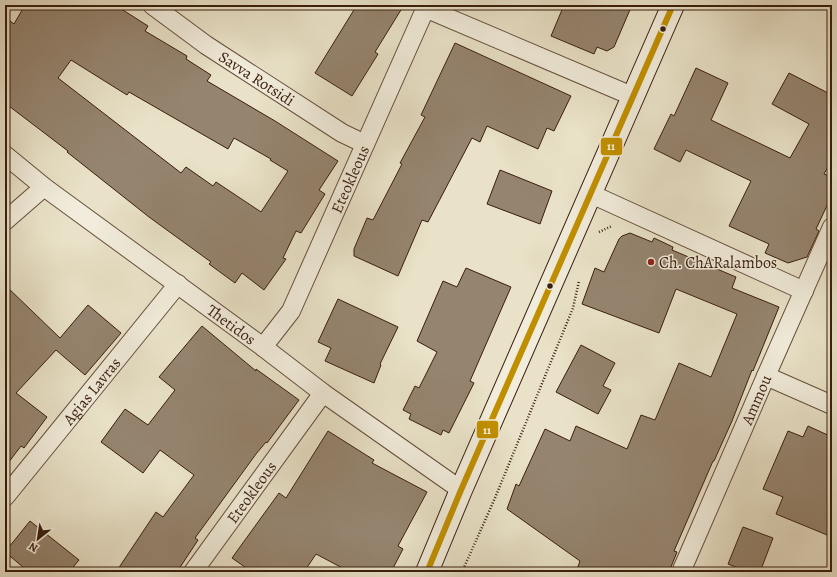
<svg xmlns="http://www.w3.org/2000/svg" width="837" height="577" viewBox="0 0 837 577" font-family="Alegreya,serif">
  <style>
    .building { fill: #95846f; stroke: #391e0e; fill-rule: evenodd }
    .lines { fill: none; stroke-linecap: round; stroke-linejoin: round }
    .minor-casing { stroke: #654f3c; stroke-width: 20 }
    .secondary-casing { stroke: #391e0e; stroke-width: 24 }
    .path { stroke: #391e0e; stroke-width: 2.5; stroke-dasharray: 1 2; stroke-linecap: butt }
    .minor { stroke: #f1ecdb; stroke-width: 18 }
    .secondary { stroke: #f1ecdb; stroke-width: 22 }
    .bus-1-casing { stroke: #f1ecdb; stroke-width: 9 }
    .bus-1 { stroke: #c08f01; stroke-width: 6 }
    .bus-dot { fill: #391e0e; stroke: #f1ecdb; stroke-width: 1.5 }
    .poi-dot { fill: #8f2418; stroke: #f1ecdb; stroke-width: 1.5 }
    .labels { text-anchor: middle; stroke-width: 3; stroke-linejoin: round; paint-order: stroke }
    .street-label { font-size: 16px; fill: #391e0e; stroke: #f1ecdb }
    .poi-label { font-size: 16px; fill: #391e0e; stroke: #f1ecdb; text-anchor: start }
    .line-badge { stroke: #f1ecdb; stroke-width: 1.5 }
    .badge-label { font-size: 11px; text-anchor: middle; font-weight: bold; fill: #fff }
  </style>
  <rect width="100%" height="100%" fill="#e9e2c8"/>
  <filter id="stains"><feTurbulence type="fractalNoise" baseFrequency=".005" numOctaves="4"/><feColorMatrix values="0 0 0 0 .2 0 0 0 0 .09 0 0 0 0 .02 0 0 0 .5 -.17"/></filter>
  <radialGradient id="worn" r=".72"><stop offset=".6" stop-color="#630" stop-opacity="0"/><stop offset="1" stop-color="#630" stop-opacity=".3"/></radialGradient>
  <path class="building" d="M25,5H115L148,26L145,31L187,56L186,59L211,75L207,81L275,121L338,161L319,190L325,194L301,233L296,231L283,258L286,259L264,290L242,273L235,283L209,264L211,262L149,217L67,152L68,151L5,103V17L14,24ZM71,60L127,95L129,92L228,149L234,138L271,159L270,160L288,171L261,212L216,182L213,186L186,167L181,173L58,78Z
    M357,5H404L375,52L378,54L352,96L315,73Z
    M564,5H632L614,47L607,51L597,47L594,54L551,36Z
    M455,43L571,96L554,131L547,128L538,149L487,126L480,142L472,138L428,222L422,220L398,276L354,256V249L367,218L373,220L402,164L400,163L425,117L421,115Z
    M696,68L728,83L711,120L790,158L809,124L772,104L789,73L832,95V160L824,174L832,177V195L816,229L819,231L807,257L788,263L765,253L769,244L729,226L751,181L686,150L680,162L654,149L671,114L674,116Z
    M500,170L552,191L540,224L487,204Z
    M630,233L652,242L654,238L673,247L672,250L736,277L732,288L779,307L753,371L752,370L732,421L714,461H713L674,551L677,552L669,572H576L580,561L507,509L516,484L519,486L545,429L570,441L576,426L627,449L641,415L655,420L679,363L711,377L737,314L676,289L659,333L582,304L595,268L604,272L619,239L622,236Z
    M466,268L511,287L470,381L474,383L449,433L443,430L441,435L409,419L411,414L403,410L415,386L419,388L437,352L417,341L443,281L457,287Z
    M5,285L60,338L88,305L121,333L85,375L56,350L16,393L47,417L24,448L21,446L5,467Z
    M338,299L398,327L380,364L381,365L374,383L325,361L331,348L318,342Z
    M202,326L256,371V369L299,400L267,443L266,442L256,454L195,538L198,540L177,572H116L156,512L163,517L194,475L160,450L143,473L101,442L125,409L148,425L175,390L159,377Z
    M581,345L615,363L603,386L611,390L598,414L556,392Z
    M808,426L832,437V537L776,514L783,497L763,489L788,431L803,437Z
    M328,431L374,460L372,463L427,492L398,546L403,549L391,572H350L316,554L304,572H252L232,558L279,493L286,498Z
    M30,521L79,560L69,572H29L5,552Z
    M743,527L773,538L760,572H749L728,564Z"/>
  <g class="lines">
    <g class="minor-casing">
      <g id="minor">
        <path id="s1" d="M152,5L206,45L342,133L365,144"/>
        <path d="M425,8L632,96"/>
        <path id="s2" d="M5,155L44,187L263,347L323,393L461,490"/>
        <path d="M591,194L804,291"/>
        <path d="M5,221L44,187"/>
        <path id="s3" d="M263,347L291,311L427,5"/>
        <path d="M766,376L832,405"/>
        <path id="s4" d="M5,497L178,284"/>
        <path id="s5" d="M193,572L323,393"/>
        <path id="s6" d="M681,572L766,376L832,227"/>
      </g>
    </g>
    <g class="secondary-casing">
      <path id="secondary" d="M427,572L461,490L673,5"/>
    </g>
    <path class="path" d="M599,232L612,226
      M462,572L495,498L573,308L579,281"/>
    <use href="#minor" class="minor"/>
    <use href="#secondary" class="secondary"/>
    <g class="bus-1-casing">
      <path id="bus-1" d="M427,572L461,490L673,5"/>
    </g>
    <use href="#bus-1" class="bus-1"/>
  </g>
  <g class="bus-dot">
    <circle cx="663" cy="29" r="3.5"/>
    <circle cx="550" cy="286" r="3.5"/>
  </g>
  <circle class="poi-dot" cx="651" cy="262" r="4"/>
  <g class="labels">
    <g class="street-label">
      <text dy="6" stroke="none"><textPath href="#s1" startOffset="128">Savva Rotsidi</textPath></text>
      <text dy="6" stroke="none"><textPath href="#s3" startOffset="190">Eteokleous</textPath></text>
      <text dy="6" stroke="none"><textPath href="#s2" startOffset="283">Thetidos</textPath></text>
      <text dy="6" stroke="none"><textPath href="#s4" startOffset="137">Agias Lavras</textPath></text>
      <text dy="6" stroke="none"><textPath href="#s6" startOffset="188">Ammou</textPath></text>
      <text dy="6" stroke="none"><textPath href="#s5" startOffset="99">Eteokleous</textPath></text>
    </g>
    <g class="poi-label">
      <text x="659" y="268">Ch. ChARalambos</text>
    </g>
  </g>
  <g class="line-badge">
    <rect x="600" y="137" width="23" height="19" rx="4" fill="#c08f01"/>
    <rect x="476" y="420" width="23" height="19" rx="4" fill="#c08f01"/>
  </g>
  <g class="badge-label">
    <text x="611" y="150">11</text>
    <text x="487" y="434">11</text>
  </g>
  <rect width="837" height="577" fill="none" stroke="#e9e2c8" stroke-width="20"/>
  <rect x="6" y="6" width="825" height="565" fill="none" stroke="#391e0e" stroke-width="2"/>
  <rect x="10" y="10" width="817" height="557" fill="none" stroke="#391e0e"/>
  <g transform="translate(38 539) rotate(210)" stroke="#f1ecdb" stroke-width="3" paint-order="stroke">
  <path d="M0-3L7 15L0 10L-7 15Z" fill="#391e0e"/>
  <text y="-6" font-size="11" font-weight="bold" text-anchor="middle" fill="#391e0e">N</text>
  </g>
  <rect width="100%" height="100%" filter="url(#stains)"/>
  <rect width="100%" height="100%" fill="url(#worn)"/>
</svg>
